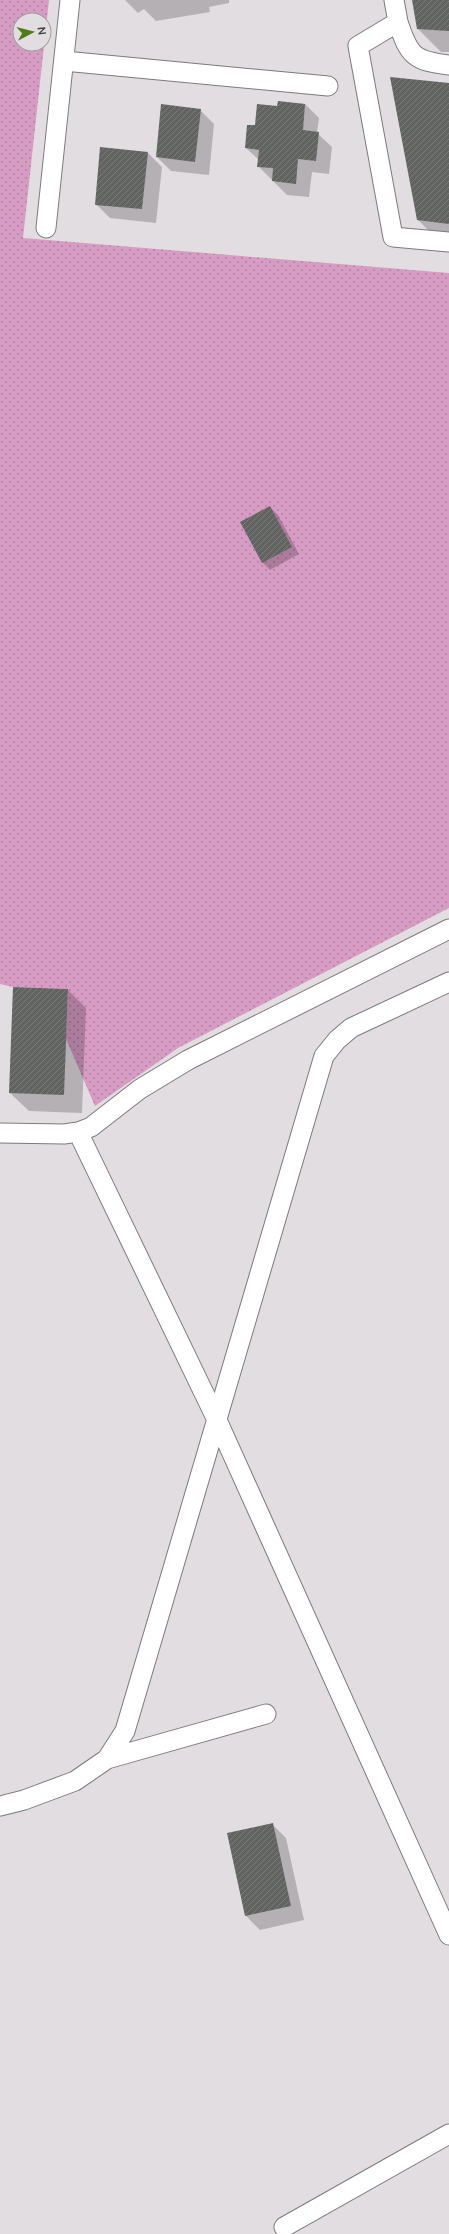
<svg xmlns="http://www.w3.org/2000/svg" width="449" height="2234" viewBox="0 0 449 2234" font-family="'Nunito Sans',sans-serif">
  <style>
    .grass { fill: url(#grass-dots); fill-rule: evenodd }
    .shadow { fill: #0003 }
    .building { fill: url(#building-hatch) }
    .lines { fill: none; stroke-linecap: round; stroke-linejoin: round }
    .service-casing { stroke: #7e7a7c; stroke-width: 21 }
    .service { stroke: #fff; stroke-width: 19 }
  </style>
  <defs>
    <pattern id="grass-dots" width="8" height="8" patternUnits="userSpaceOnUse"><rect width="8" height="8" fill="#d79cc3"/><path d="M2 2h.1M6 6h.1" fill="none" stroke="#b080a0" stroke-width="1.8" stroke-linecap="round"/></pattern>
    <pattern id="building-hatch" width="6" height="6" patternUnits="userSpaceOnUse"><rect width="6" height="6" fill="#626461"/><path d="M-1 1l2-2M0 6l6-6M5 7l2-2" fill="none" stroke="#7b7c7a"/></pattern>
  </defs>
  <rect width="100%" height="100%" fill="#e2dde0"/>
  <path class="grass" d="M0,0H49L23,238L449,273V908L178,1048L95,1106L66,1039L68,989L13,987L0,984ZM20,20H44V44H20Z"/>
  <path class="shadow" d="M125,0H229V3L209,7L210,12L156,21L144,9L138,13Z
    M413,0H449V52H441L418,29Z
    M449,84V244L441,243L418,220Z
    M279,102L305,104L319,118L317,133L332,147L329,174L312,172L309,197L287,195L258,166L259,160L246,148L256,126L278,107Z
    M200,110L214,124L209,175L171,171L157,157Z
    M148,153L162,167L156,223L110,218L96,204Z
    M270,507L278,515L299,554L270,570L262,562Z
    M68,990L86,1008L82,1113L29,1111L10,1093Z
    M272,1824L286,1838L304,1920L260,1930L246,1916L228,1834Z"/>
  <path class="building" d="M412,0H449V31L417,29Z
    M390,77L449,83V224L417,220Z
    M278,101L305,104L303,130L319,132L316,161L298,159L296,184L272,181L273,168L257,167L259,150L245,148L247,125H255L257,104L277,106Z
    M161,104L201,109L195,162L156,157Z
    M100,147L148,152L142,209L95,205Z
    M270,506L292,547L262,563L240,522Z
    M13,987L68,989L64,1095L9,1093Z
    M273,1823L291,1906L245,1916L227,1833Z"/>
  <g class="lines">
    <g class="service-casing">
      <path id="service" d="M394,0L398,22L358,46L393,237L449,242
        M398,22C409,56 414,61 449,65
        M64,61L328,86
        M46,228L70,0
        M78,1132L217,1420L449,1935
        M0,1133L64,1134L78,1132L91,1127L140,1089L188,1060L449,929
        M107,1759L266,1714
        M0,1806L24,1800L75,1781L107,1759L125,1731L324,1056L337,1040L351,1028L449,982
        M284,2227L449,2134"/>
    </g>
    <use href="#service" class="service"/>
  </g>
  <g transform="translate(32 32) rotate(83)"><circle r="19" fill="#e2dde0" stroke="#a09d9f"/>
  <path d="M0-3L7 15L0 10L-7 15Z" fill="#4b7f13"/>
  <text y="-6" font-size="11" font-weight="bold" text-anchor="middle" fill="#3e3c3d">N</text>
  </g>
</svg>
